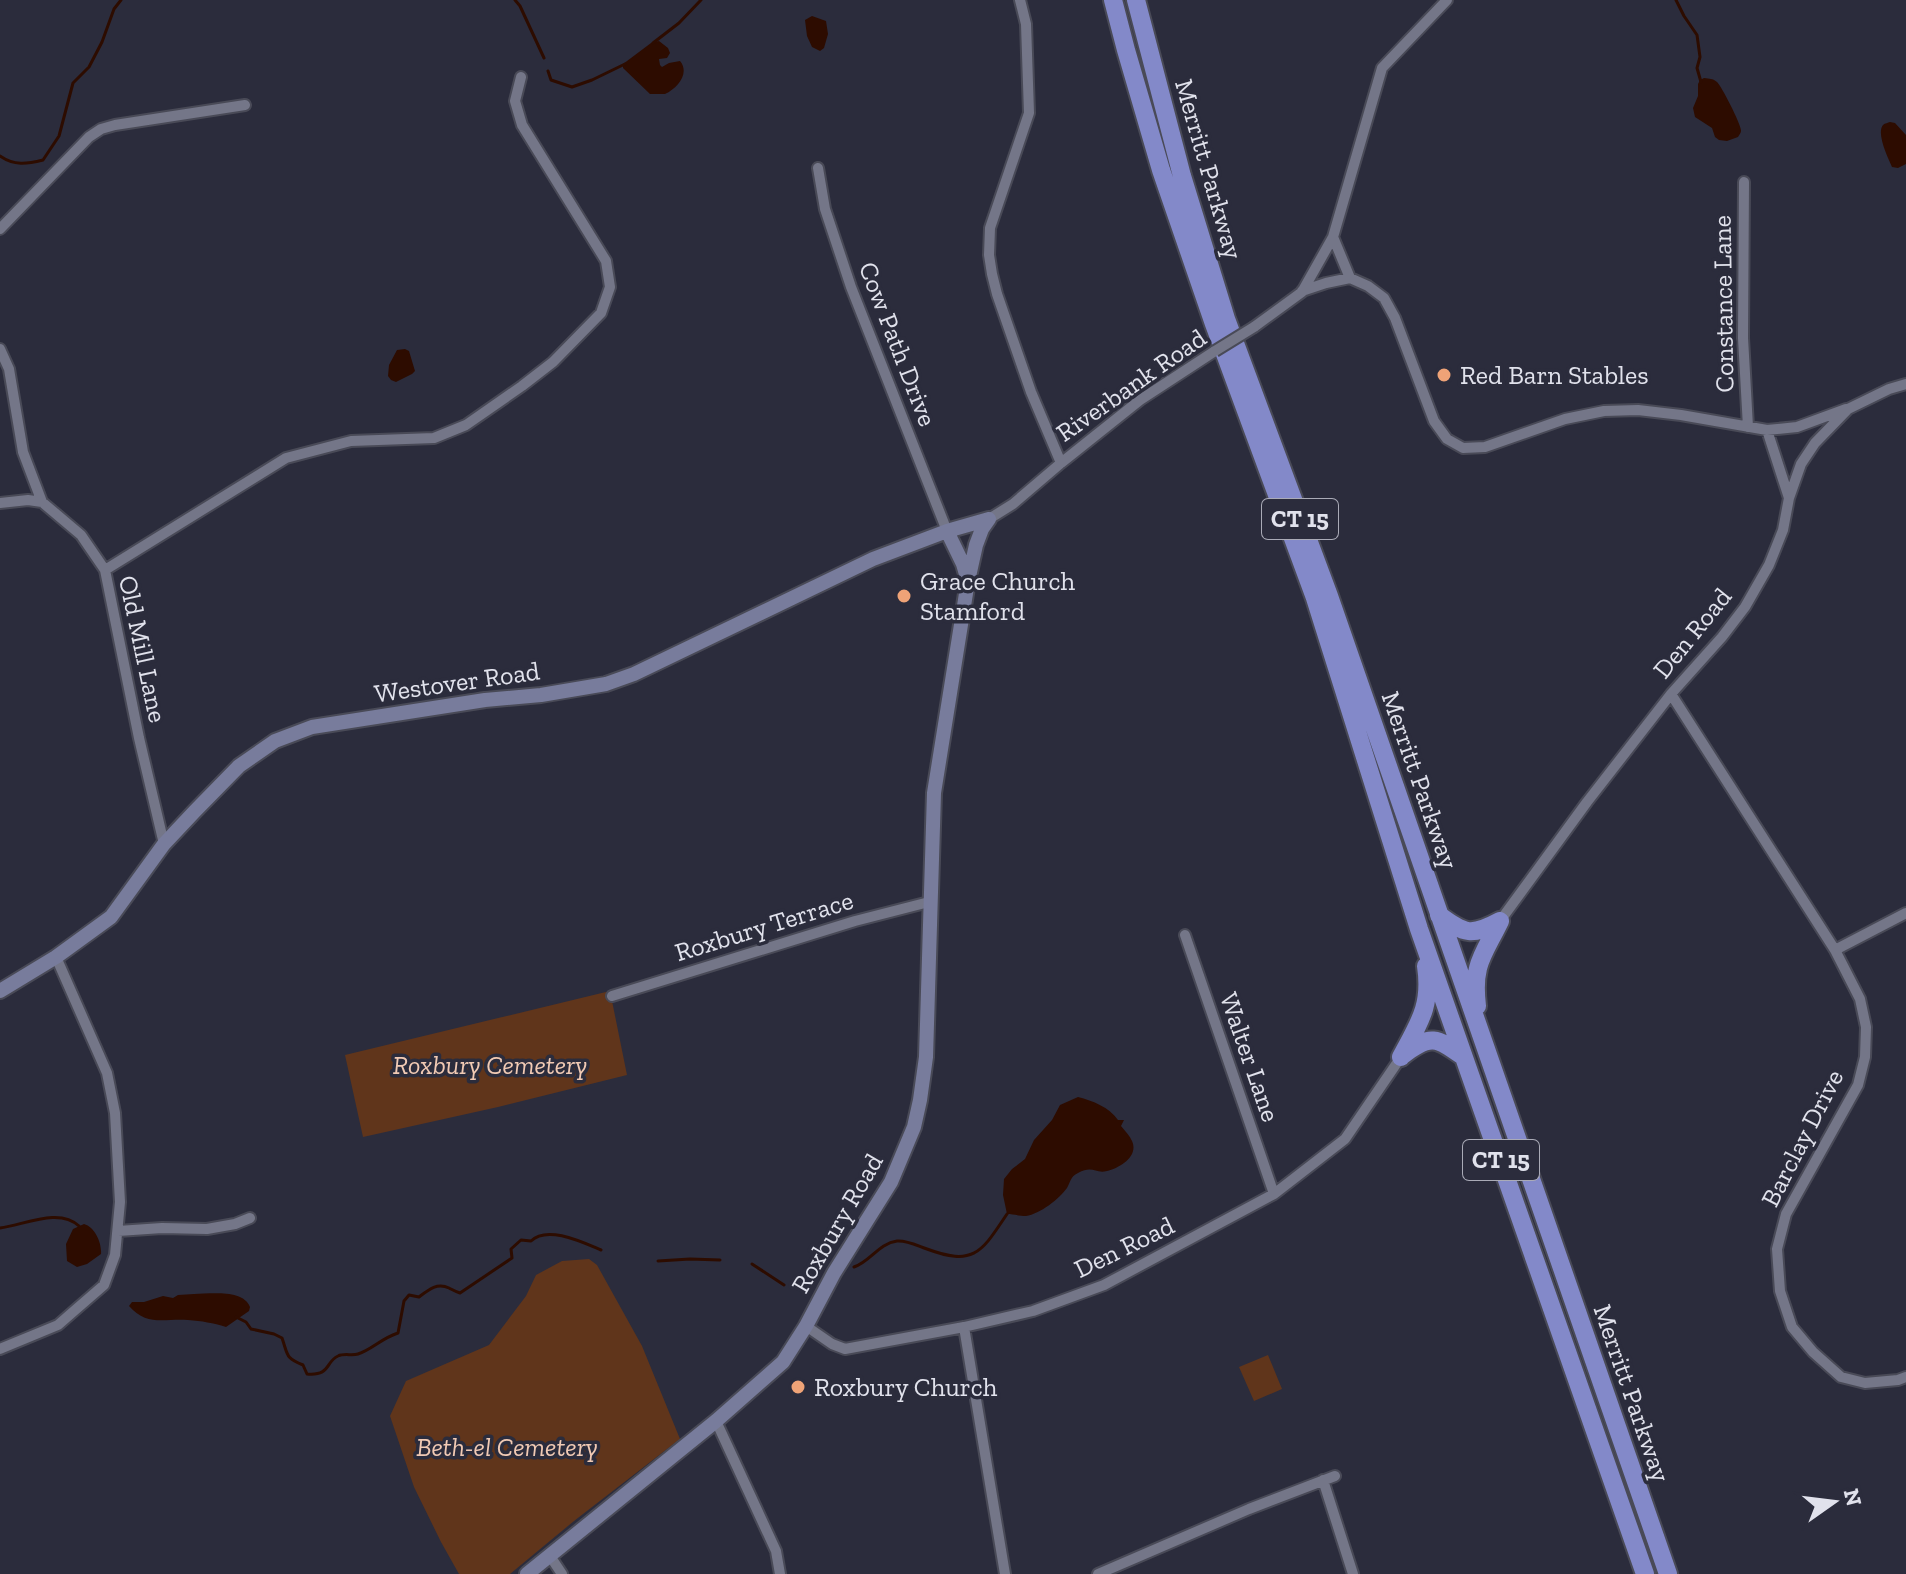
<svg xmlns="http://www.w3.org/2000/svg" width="1906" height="1574" viewBox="0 0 1906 1574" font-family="'Zilla Slab',serif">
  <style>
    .green { fill: #60351b }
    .water { fill: #2d0c00 }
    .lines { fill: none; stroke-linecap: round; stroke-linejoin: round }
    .stream { stroke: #2d0c00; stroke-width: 3 }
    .street-casing { stroke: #494a57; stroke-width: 14 }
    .secondary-casing { stroke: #494a57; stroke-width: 18 }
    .highway-casing { stroke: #494a57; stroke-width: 22 }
    .street { stroke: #747688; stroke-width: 10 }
    .secondary { stroke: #787c9c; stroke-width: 14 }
    .highway { stroke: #8389c9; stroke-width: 18 }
    .street-bridge-casing { stroke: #494a57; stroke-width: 14; stroke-linecap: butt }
    .street-bridge { stroke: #747688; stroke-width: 10 }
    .poi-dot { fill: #efa377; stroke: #2b2c3c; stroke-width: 3 }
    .labels { text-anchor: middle; stroke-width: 7; stroke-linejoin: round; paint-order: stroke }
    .shield { fill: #2b2c3c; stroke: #aaabb7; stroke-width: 2 }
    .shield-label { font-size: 24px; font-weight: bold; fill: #e1e2ec }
    .street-label { font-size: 26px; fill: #e1e2ec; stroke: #2b2c3c }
    .poi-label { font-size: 26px; fill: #e1e2ec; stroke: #2b2c3c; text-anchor: start }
    .park-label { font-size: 26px; font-style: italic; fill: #f1cab4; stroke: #2b2c3c }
  </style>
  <rect width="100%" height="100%" fill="#2b2c3c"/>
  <path class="green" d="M610,991L627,1075L498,1107L363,1137L345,1055Z
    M589,1259L597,1265L642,1346L680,1439L574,1521L510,1574H459L441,1542L414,1487L390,1416L406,1381L489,1345L526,1296L536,1275L562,1261Z
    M1268,1355L1282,1389L1254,1401L1239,1367Z"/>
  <path class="water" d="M812,16L826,21L828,34L824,48L820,51L812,47L807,36L805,20Z
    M659,41L668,48L670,53L667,58L659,59L660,65L662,67L669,63L680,61C690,73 678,88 665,94C663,94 652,94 650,94L623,68V64L651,43Z
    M1704,78C1710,79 1712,78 1717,82C1721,85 1742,126 1741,131C1741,133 1739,135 1738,137L1727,141L1719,140L1715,137L1712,128L1695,117L1693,108L1698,96V84L1700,80Z
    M1890,122L1895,123L1906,135V164L1898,168L1892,167C1888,158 1876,133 1883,125C1885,123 1888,123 1890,122Z
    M405,349L409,351L415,371L412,374L396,382L391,380L388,376L389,365L397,350Z
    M1078,1097C1093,1101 1109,1107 1118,1120H1124L1121,1126C1125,1131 1130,1136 1132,1141C1139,1156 1120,1168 1107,1171C1095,1174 1093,1165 1078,1173C1070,1177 1071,1181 1067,1188C1059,1199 1040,1214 1026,1216C1020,1216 1013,1214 1007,1214L1003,1195L1004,1179L1012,1169L1025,1159L1034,1140L1052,1120L1060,1105Z
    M84,1224C95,1227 102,1243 101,1254L87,1264L77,1267L67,1261L66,1244L73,1229Z
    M194,1294C210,1294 243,1289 250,1307L249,1311L226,1327C213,1323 202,1321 188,1320C165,1318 147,1327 129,1306L132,1302H144L163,1296L173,1298L178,1295Z"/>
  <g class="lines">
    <path class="stream" d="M515,0L520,6L544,58
      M1676,0L1684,16L1697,35L1700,57L1697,68L1701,82
      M653,43L679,23L701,0
      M548,71L551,80L572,87L592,80L625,64
      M0,156C14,166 27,164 43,160L59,136L73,83L89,67L102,42L114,9L121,0
      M0,1228C24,1225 59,1207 79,1226
      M658,1261L690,1259L720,1260
      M752,1264L784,1285
      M854,1267C870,1262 879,1243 897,1241C907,1240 918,1246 927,1249C975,1267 982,1251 1007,1214
      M236,1317L246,1322L251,1329L274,1334L282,1338C288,1355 285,1358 303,1365L307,1374C331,1376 325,1362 338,1356C344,1353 352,1356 358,1354C371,1350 382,1338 398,1333L404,1301L409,1295L419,1297C428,1290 437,1282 449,1288C453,1290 456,1292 460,1293L512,1258L511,1249L521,1240L531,1241C547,1225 582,1242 601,1250"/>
    <g class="street-casing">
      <path id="street" d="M1020,0L1026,24L1029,113L990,228L989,255L992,274L997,294L1031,392L1061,463
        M818,168L825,209L851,287L947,531
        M1744,182L1743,338L1748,427
        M0,229L89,137L101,129L115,125L245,105
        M1333,237L1350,278L1368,286L1384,298L1395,318L1434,421L1447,439L1463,448L1485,447L1565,419L1604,411L1638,410L1681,415L1767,430L1797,427L1846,409
        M1302,291L1326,283L1350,278
        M1254,327L1302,292L1333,237L1382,68L1447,0
        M0,349L9,369L23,452L42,502L81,535L105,570L139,738L164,844
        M1767,430L1789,498
        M0,503L28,500L42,502
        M989,519L1013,504L1061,463L1140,400L1215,351
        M105,570L286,458L351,441L434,438L466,425L522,386L553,362L601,313L610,287L606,261L522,125L515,101L521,77
        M1671,694L1835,950L1860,999L1866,1027L1865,1057L1858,1085L1786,1214L1777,1249L1780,1291L1792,1327L1813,1352L1841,1377L1865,1383L1898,1380L1906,1377
        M1500,921L1587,802L1671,694L1722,637L1745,607L1769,565L1783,530L1789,498L1801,464L1815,443L1848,409L1889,389L1906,384
        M1185,935L1274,1194
        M1835,950L1906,913
        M612,996L855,921L929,902
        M118,1231L162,1228L207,1229L235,1224L250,1218
        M806,1326L832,1344L845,1349L964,1327L1033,1311L1104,1285L1274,1194L1345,1139L1401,1057
        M964,1327L1005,1574
        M0,1349L58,1325L74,1311L104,1285L115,1255L120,1202L115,1113L107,1073L56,957
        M716,1421L776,1551L780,1574
        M1323,1480L1353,1574
        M550,1556L562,1574
        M1098,1574L1249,1509L1335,1476"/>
    </g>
    <g class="secondary-casing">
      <path id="secondary" d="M947,531L963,564L968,581
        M0,991L56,957L111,917L164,844L195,811L239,766L275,741L312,727L485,700L541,695L606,684L634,674L873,559L947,531L989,519
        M527,1574L716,1421L783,1362L806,1326L834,1273L891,1182L914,1127L920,1100L926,1057L934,793L968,581L976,545L982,529L989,519"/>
    </g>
    <g class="highway-casing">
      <path id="highway" d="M1113,0L1126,50L1161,170L1214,324L1315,598L1419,929L1645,1574
        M1136,0L1182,176L1226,319L1329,596L1668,1574
        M1439,915C1465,935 1472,936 1500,921
        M1477,1006C1472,964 1483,956 1500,921
        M1403,1055C1431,1033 1437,1038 1464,1057
        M1401,1057C1419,1023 1432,1006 1426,966"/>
    </g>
    <use href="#street" class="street"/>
    <use href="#secondary" class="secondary"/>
    <use href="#highway" class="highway"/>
    <g class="street-bridge-casing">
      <path id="street-bridge" d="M1215,351L1254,327"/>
    </g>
    <use href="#street-bridge" class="street-bridge"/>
  </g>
  <g class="poi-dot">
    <circle cx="1444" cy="375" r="8"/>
    <circle cx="904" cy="596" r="8"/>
    <circle cx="798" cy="1387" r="8"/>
  </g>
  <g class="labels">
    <g class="shield">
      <rect x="1262" y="499" width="76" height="40" rx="6"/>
      <rect x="1463" y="1140" width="76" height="40" rx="6"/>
    </g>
    <g class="shield-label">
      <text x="1300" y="527">CT 15</text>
      <text x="1501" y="1168">CT 15</text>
    </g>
    <g class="street-label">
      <text transform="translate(1209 169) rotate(74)" y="9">Merritt Parkway</text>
      <text transform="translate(1723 304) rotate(-91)" y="9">Constance Lane</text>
      <text transform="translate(898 344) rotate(69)" y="9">Cow Path Drive</text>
      <text transform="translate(1131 385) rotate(-35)" y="9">Riverbank Road</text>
      <text transform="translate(1692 633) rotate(-51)" y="9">Den Road</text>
      <text transform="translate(143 649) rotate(78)" y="9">Old Mill Lane</text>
      <text transform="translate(457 682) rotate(-8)" y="9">Westover Road</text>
      <text transform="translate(1420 780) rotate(71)" y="9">Merritt Parkway</text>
      <text transform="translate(764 926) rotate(-17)" y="9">Roxbury Terrace</text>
      <text transform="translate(1250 1057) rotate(71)" y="9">Walter Lane</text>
      <text transform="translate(1802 1138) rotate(-63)" y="9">Barclay Drive</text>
      <text transform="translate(837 1223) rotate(-60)" y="9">Roxbury Road</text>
      <text transform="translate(1124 1247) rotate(-26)" y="9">Den Road</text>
      <text transform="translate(1632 1393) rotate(71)" y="9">Merritt Parkway</text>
    </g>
    <g class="poi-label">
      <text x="1460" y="384">Red Barn Stables</text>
      <text x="920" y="590">Grace Church<tspan x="920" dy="30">Stamford</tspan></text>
      <text x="814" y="1396">Roxbury Church</text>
    </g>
    <g class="park-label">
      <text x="490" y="1074">Roxbury Cemetery</text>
      <text x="507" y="1456">Beth-el Cemetery</text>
    </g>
  </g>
  <g transform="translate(1834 1502) rotate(76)" stroke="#2b2c3c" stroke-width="6" paint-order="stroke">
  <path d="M0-6L14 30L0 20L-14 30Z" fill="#e1e2ec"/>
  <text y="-12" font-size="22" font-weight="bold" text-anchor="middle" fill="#e1e2ec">N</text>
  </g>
</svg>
